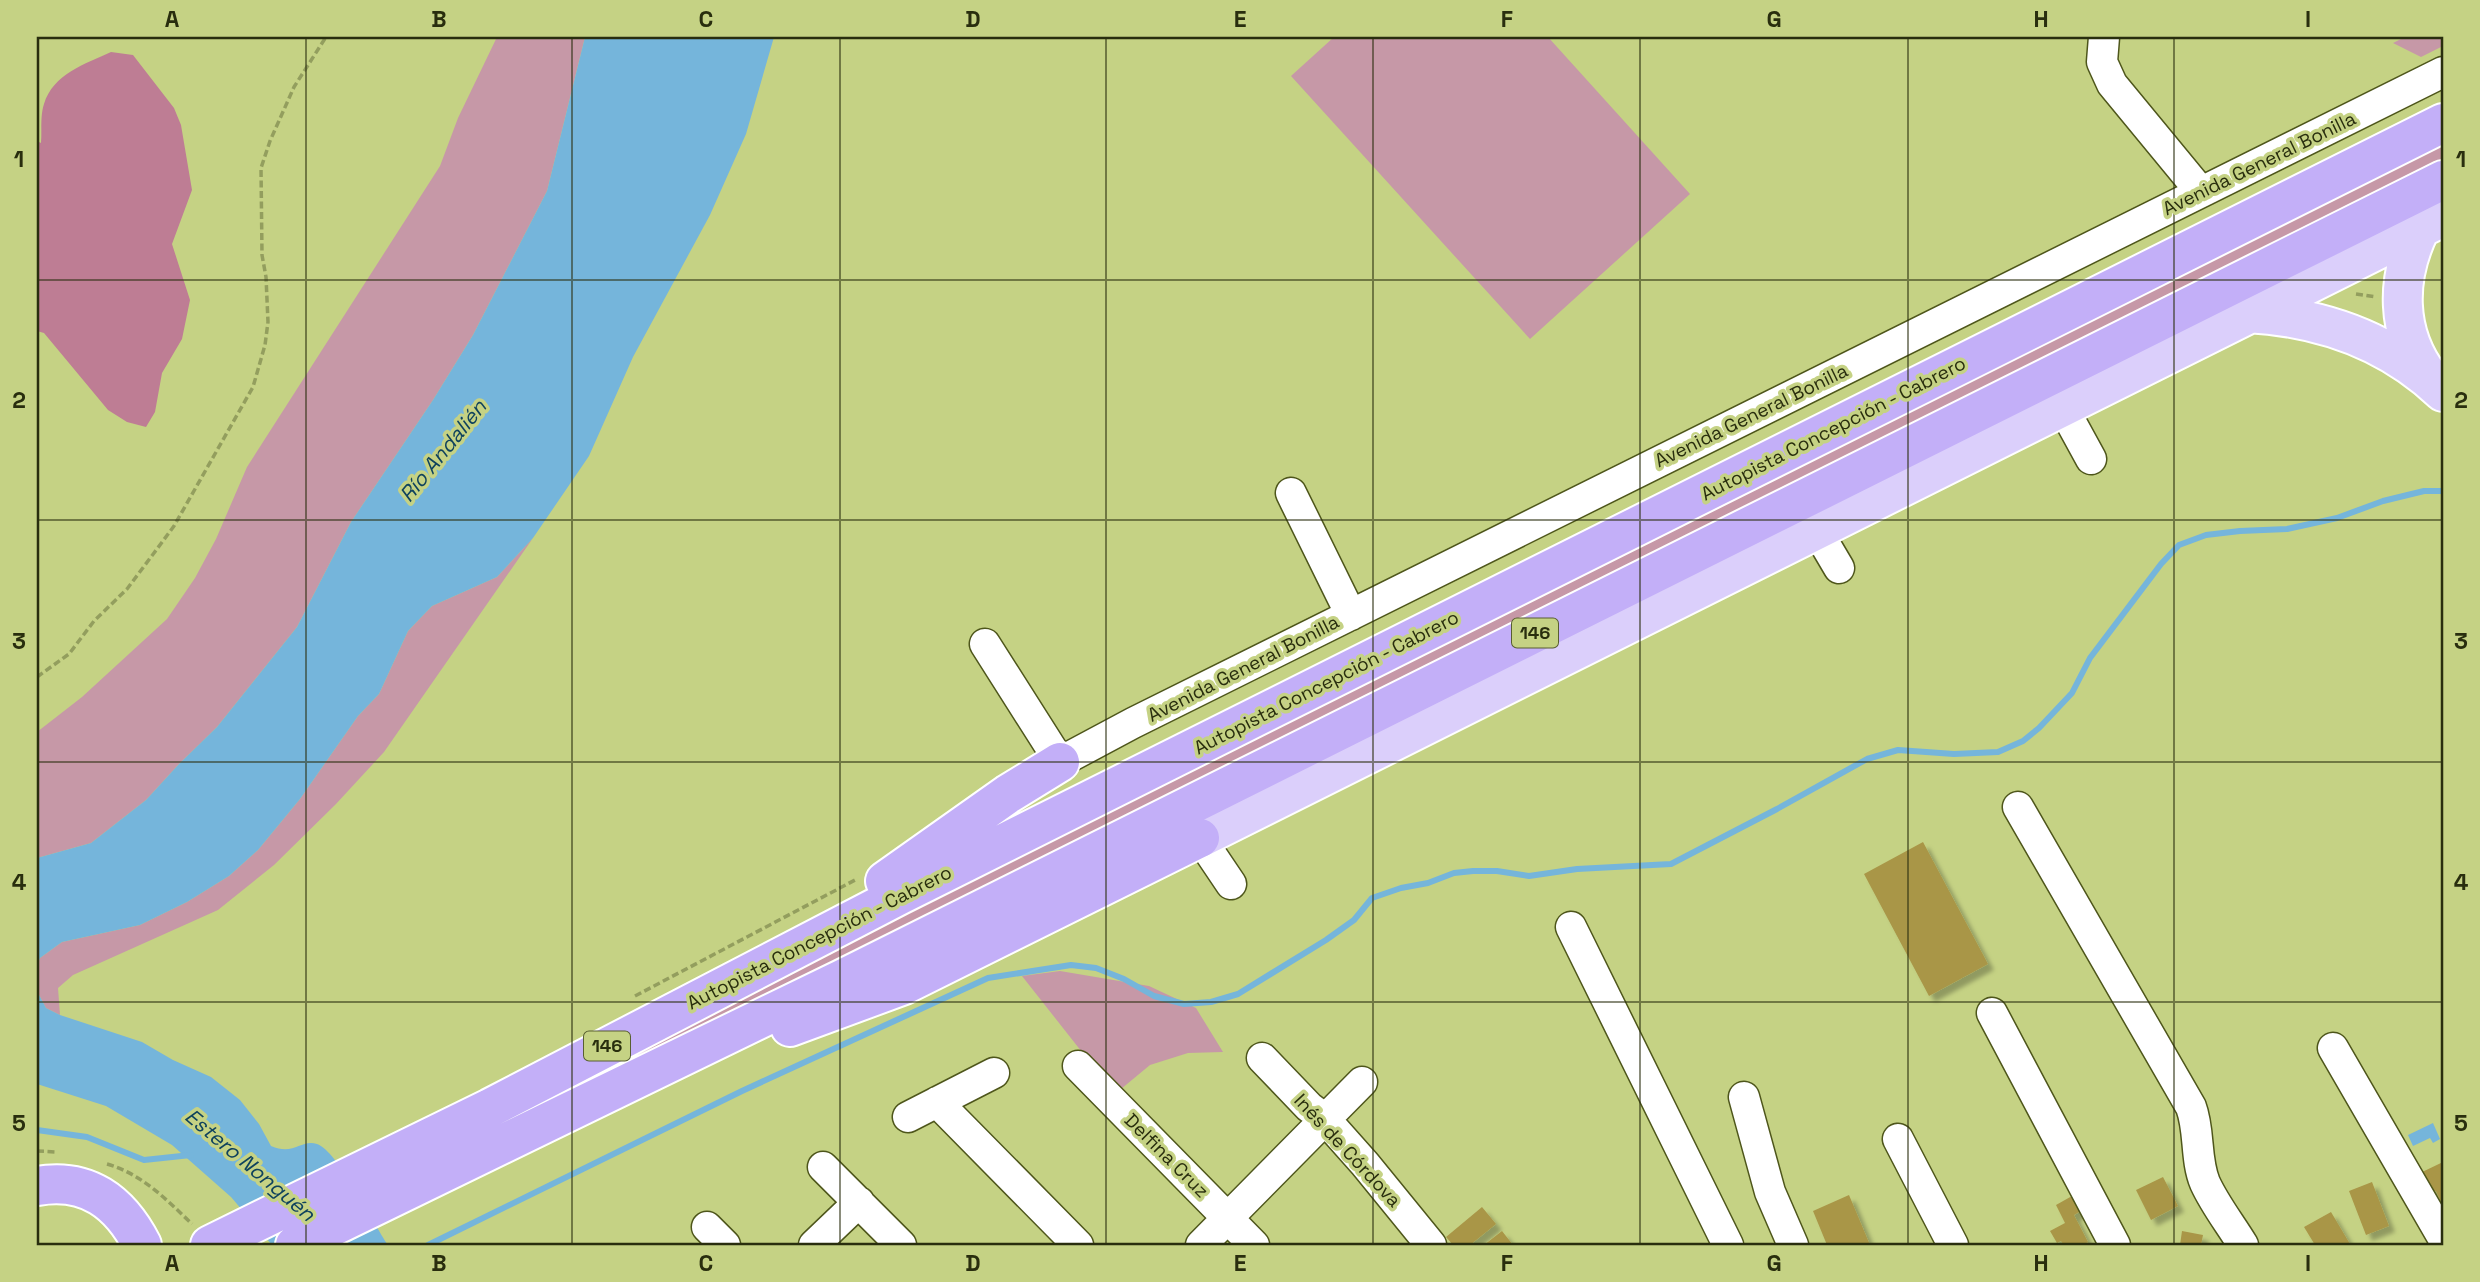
<svg xmlns="http://www.w3.org/2000/svg" width="2480" height="1282" viewBox="0 0 2480 1282" font-family="'Space Grotesk',sans-serif">
  <style>
    .green { fill: #c698a7 }
    .forest { fill: #be7d94 }
    .water { fill: #75b5db }
    .lines { fill: none; stroke-linecap: round; stroke-linejoin: round }
    .stream { stroke: #75b5db; stroke-width: 6 }
    .building { fill: #a99647; filter: url(#shadow) }
    .minor-casing { stroke: #4e561b; stroke-width: 33 }
    .major-casing { stroke: #fff; stroke-width: 42 }
    .highway-casing { stroke: #fff; stroke-width: 42 }
    .path { stroke: #939e5e; stroke-width: 3.5; stroke-dasharray: 7 3.5; stroke-linecap: butt }
    .minor { stroke: #fff; stroke-width: 30 }
    .major { stroke: #dbcffb; stroke-width: 38 }
    .highway { stroke: #c3aff8; stroke-width: 38 }
    .grid { fill: none; stroke: #292e0e; stroke-width: 2; stroke-opacity: 0.55 }
    .labels { text-anchor: middle; stroke-width: 7; stroke-linejoin: round; paint-order: stroke }
    .shield { fill: #c5d284; stroke: #585f31; stroke-width: 2 }
    .shield-label { font-size: 18px; font-weight: bold; fill: #292e0e }
    .street-label { font-size: 19px; fill: #292e0e; stroke: #c5d284 }
    .water-label { font-size: 21px; font-style: italic; fill: #0f425d; stroke: #c5d284 }
    .neatline { fill: none; stroke: #292e0e; stroke-width: 2.5 }
    .grid-label { font-size: 23px; text-anchor: middle; font-weight: bold; fill: #292e0e }
  </style>
  <defs>
    <filter id="shadow"><feDropShadow dx="6" dy="6" stdDeviation="2" flood-color="#0004"/></filter>
  </defs>
  <rect width="100%" height="100%" fill="#c5d284"/>
  <path class="green" d="M497,37H585L547,191L473,335L433,400L351,522L297,627L217,727L179,764L146,800L91,843L37,858V732L82,697L167,619L195,578L216,539L247,467L440,166L458,118Z
    M1334,37H1548L1690,194L1530,339L1291,76Z
    M2405,37H2443V46L2421,57L2393,43Z
    M2443,145V163L481,1139L800,966Z
    M533,538L384,752L336,804L274,865L218,910L73,975L58,988L60,1015L46,1008L37,991V966L40,958L62,942L140,925L187,902L229,876L258,850L300,799L358,716L379,694L408,631L432,606L497,577Z
    M1060,971L1149,986L1196,1008L1223,1052L1188,1053L1150,1065L1115,1094L1022,976Z"/>
  <path class="forest" d="M111,52L133,55L174,108L181,125L192,190L172,244L190,300L182,339L162,373L155,412L146,427L127,422L108,410L44,333L37,331V141L41,143C42,131 40,116 44,104C53,74 85,64 111,52Z"/>
  <path class="water" d="M585,37H774L746,134L710,215L633,357L589,456L533,538L497,577L432,606L408,631L379,694L358,716L300,799L258,850L229,876L187,902L140,925L62,942L40,958L37,966V858L91,843L146,800L179,764L217,727L297,627L351,522L433,400L473,335L547,191Z
    M37,991L46,1008L60,1015L142,1042L173,1060L211,1077L240,1100L259,1124L271,1146C294,1156 301,1139 317,1144C337,1150 374,1225 388,1245H272L231,1197L172,1145L106,1106L37,1084Z
    M2433,1123L2440,1139L2433,1143L2430,1138L2413,1146L2408,1135Z"/>
  <g class="lines">
    <path class="stream" d="M37,1130L87,1137L144,1160L191,1155
      M428,1245L742,1091L988,978L1071,965L1096,968L1124,979L1154,996L1184,1004L1211,1002L1238,994L1326,940L1354,920L1372,898L1401,888L1428,883L1454,873L1473,871H1497L1529,876L1577,869L1671,864L1777,809L1867,759L1898,750L1954,754L1998,752L2023,741L2039,728L2072,693L2090,658L2161,564L2179,545L2206,535L2240,531L2287,529L2337,518L2383,501L2424,491H2443"/>
  </g>
  <path class="building" d="M1923,842L1988,964L1929,996L1864,874Z
    M2443,1162V1207L2436,1191L2428,1195L2418,1174Z
    M2163,1177L2178,1206L2151,1220L2136,1190Z
    M2372,1182L2389,1226L2366,1235L2349,1191Z
    M1849,1195L1870,1245H1827L1813,1211Z
    M2072,1196L2081,1211L2074,1215L2088,1242L2082,1245H2064L2061,1241L2057,1243L2050,1231L2065,1223L2056,1205Z
    M1482,1207L1496,1224L1470,1245H1453L1446,1237Z
    M2331,1212L2350,1244L2349,1245H2315L2304,1227Z
    M1502,1231L1513,1245H1484Z
    M2182,1231L2203,1235L2201,1245H2180Z"/>
  <g class="lines">
    <g class="minor-casing">
      <path id="minor" d="M2104,37L2102,62L2112,84L2201,192
        M2062,406L2091,459
        M1291,493L1351,615
        M1816,529L1839,568
        M985,644L1060,762L1133,723L2443,72
        M2018,807L2191,1107C2200,1131 2195,1159 2205,1183C2215,1205 2231,1225 2243,1245
        M1200,838L1231,884
        M1571,927L1728,1245
        M1992,1013L2115,1245
        M2333,1048L2443,1238
        M1262,1058L1309,1107L1325,1119L1365,1164L1431,1245
        M1078,1066L1254,1245
        M1744,1097L1770,1192L1793,1245
        M937,1102L1078,1245
        M908,1117L994,1073
        M1898,1139L1953,1245
        M823,1167L901,1245
        M707,1227L725,1245
        M814,1245L859,1202
        M1201,1245L1362,1082"/>
    </g>
    <g class="major-casing">
      <path id="major" d="M2420,229C2396,278 2395,333 2430,378
        M2247,313C2322,317 2388,340 2443,392
        M1200,838L2443,217"/>
    </g>
    <g class="highway-casing">
      <path id="highway" d="M885,881L1008,794L1060,762
        M790,1027L904,985L1200,838
        M37,1186C87,1177 120,1202 142,1245
        M210,1245L490,1108L900,895L2443,123
        M295,1245L842,979L2443,180"/>
    </g>
    <path class="path" d="M2356,294L2376,297
      M37,677L69,654L94,621L127,589L154,553L174,526L253,387L265,345L268,322L266,277L262,255L261,168L270,141L294,87L326,37
      M635,996L857,879
      M37,1151L56,1152
      M107,1164C142,1174 167,1200 192,1224"/>
    <use href="#minor" class="minor"/>
    <use href="#major" class="major"/>
    <use href="#highway" class="highway"/>
  </g>
  <path class="grid" d="M306,37V1245M572,37V1245M840,37V1245M1106,37V1245M1373,37V1245M1640,37V1245M1908,37V1245M2174,37V1245M37,280H2443M37,520H2443M37,762H2443M37,1002H2443"/>
  <g class="labels">
    <g class="shield">
      <rect x="1512" y="618.5" width="46" height="29" rx="5"/>
      <rect x="584" y="1031.5" width="46" height="29" rx="5"/>
    </g>
    <g class="shield-label">
      <text x="1535" y="639">146</text>
      <text x="607" y="1052">146</text>
    </g>
    <g class="street-label">
      <text transform="translate(2259 163) rotate(-26)" y="7">Avenida General Bonilla</text>
      <text transform="translate(1751 415) rotate(-26)" y="7">Avenida General Bonilla</text>
      <text transform="translate(1833 428) rotate(-27)" y="7">Autopista Concepción - Cabrero</text>
      <text transform="translate(1243 668) rotate(-27)" y="7">Avenida General Bonilla</text>
      <text transform="translate(1326 682) rotate(-27)" y="7">Autopista Concepción - Cabrero</text>
      <text transform="translate(819 937) rotate(-27)" y="7">Autopista Concepción - Cabrero</text>
      <text transform="translate(1348 1150) rotate(47)" y="7">Inés de Córdova</text>
      <text transform="translate(1167 1155) rotate(45)" y="7">Delfina Cruz</text>
    </g>
    <g class="water-label">
      <text transform="translate(443 451) rotate(-51)" y="7">Río Andalién</text>
      <text transform="translate(250 1165) rotate(40)" y="7">Estero Nonguén</text>
    </g>
  </g>
  <rect width="2480" height="1282" fill="none" stroke="#c5d284" stroke-width="77"/>
  <rect x="38" y="38" width="2404" height="1206" class="neatline"/>
  <g class="grid-label">
    <text x="172" y="27">A</text>
    <text x="439" y="27">B</text>
    <text x="706" y="27">C</text>
    <text x="973" y="27">D</text>
    <text x="1240" y="27">E</text>
    <text x="1507" y="27">F</text>
    <text x="1774" y="27">G</text>
    <text x="2041" y="27">H</text>
    <text x="2308" y="27">I</text>
    <text x="19" y="167">1</text>
    <text x="2461" y="167">1</text>
    <text x="19" y="408">2</text>
    <text x="2461" y="408">2</text>
    <text x="19" y="649">3</text>
    <text x="2461" y="649">3</text>
    <text x="19" y="890">4</text>
    <text x="2461" y="890">4</text>
    <text x="19" y="1131">5</text>
    <text x="2461" y="1131">5</text>
    <text x="172" y="1271">A</text>
    <text x="439" y="1271">B</text>
    <text x="706" y="1271">C</text>
    <text x="973" y="1271">D</text>
    <text x="1240" y="1271">E</text>
    <text x="1507" y="1271">F</text>
    <text x="1774" y="1271">G</text>
    <text x="2041" y="1271">H</text>
    <text x="2308" y="1271">I</text>
  </g>
</svg>
